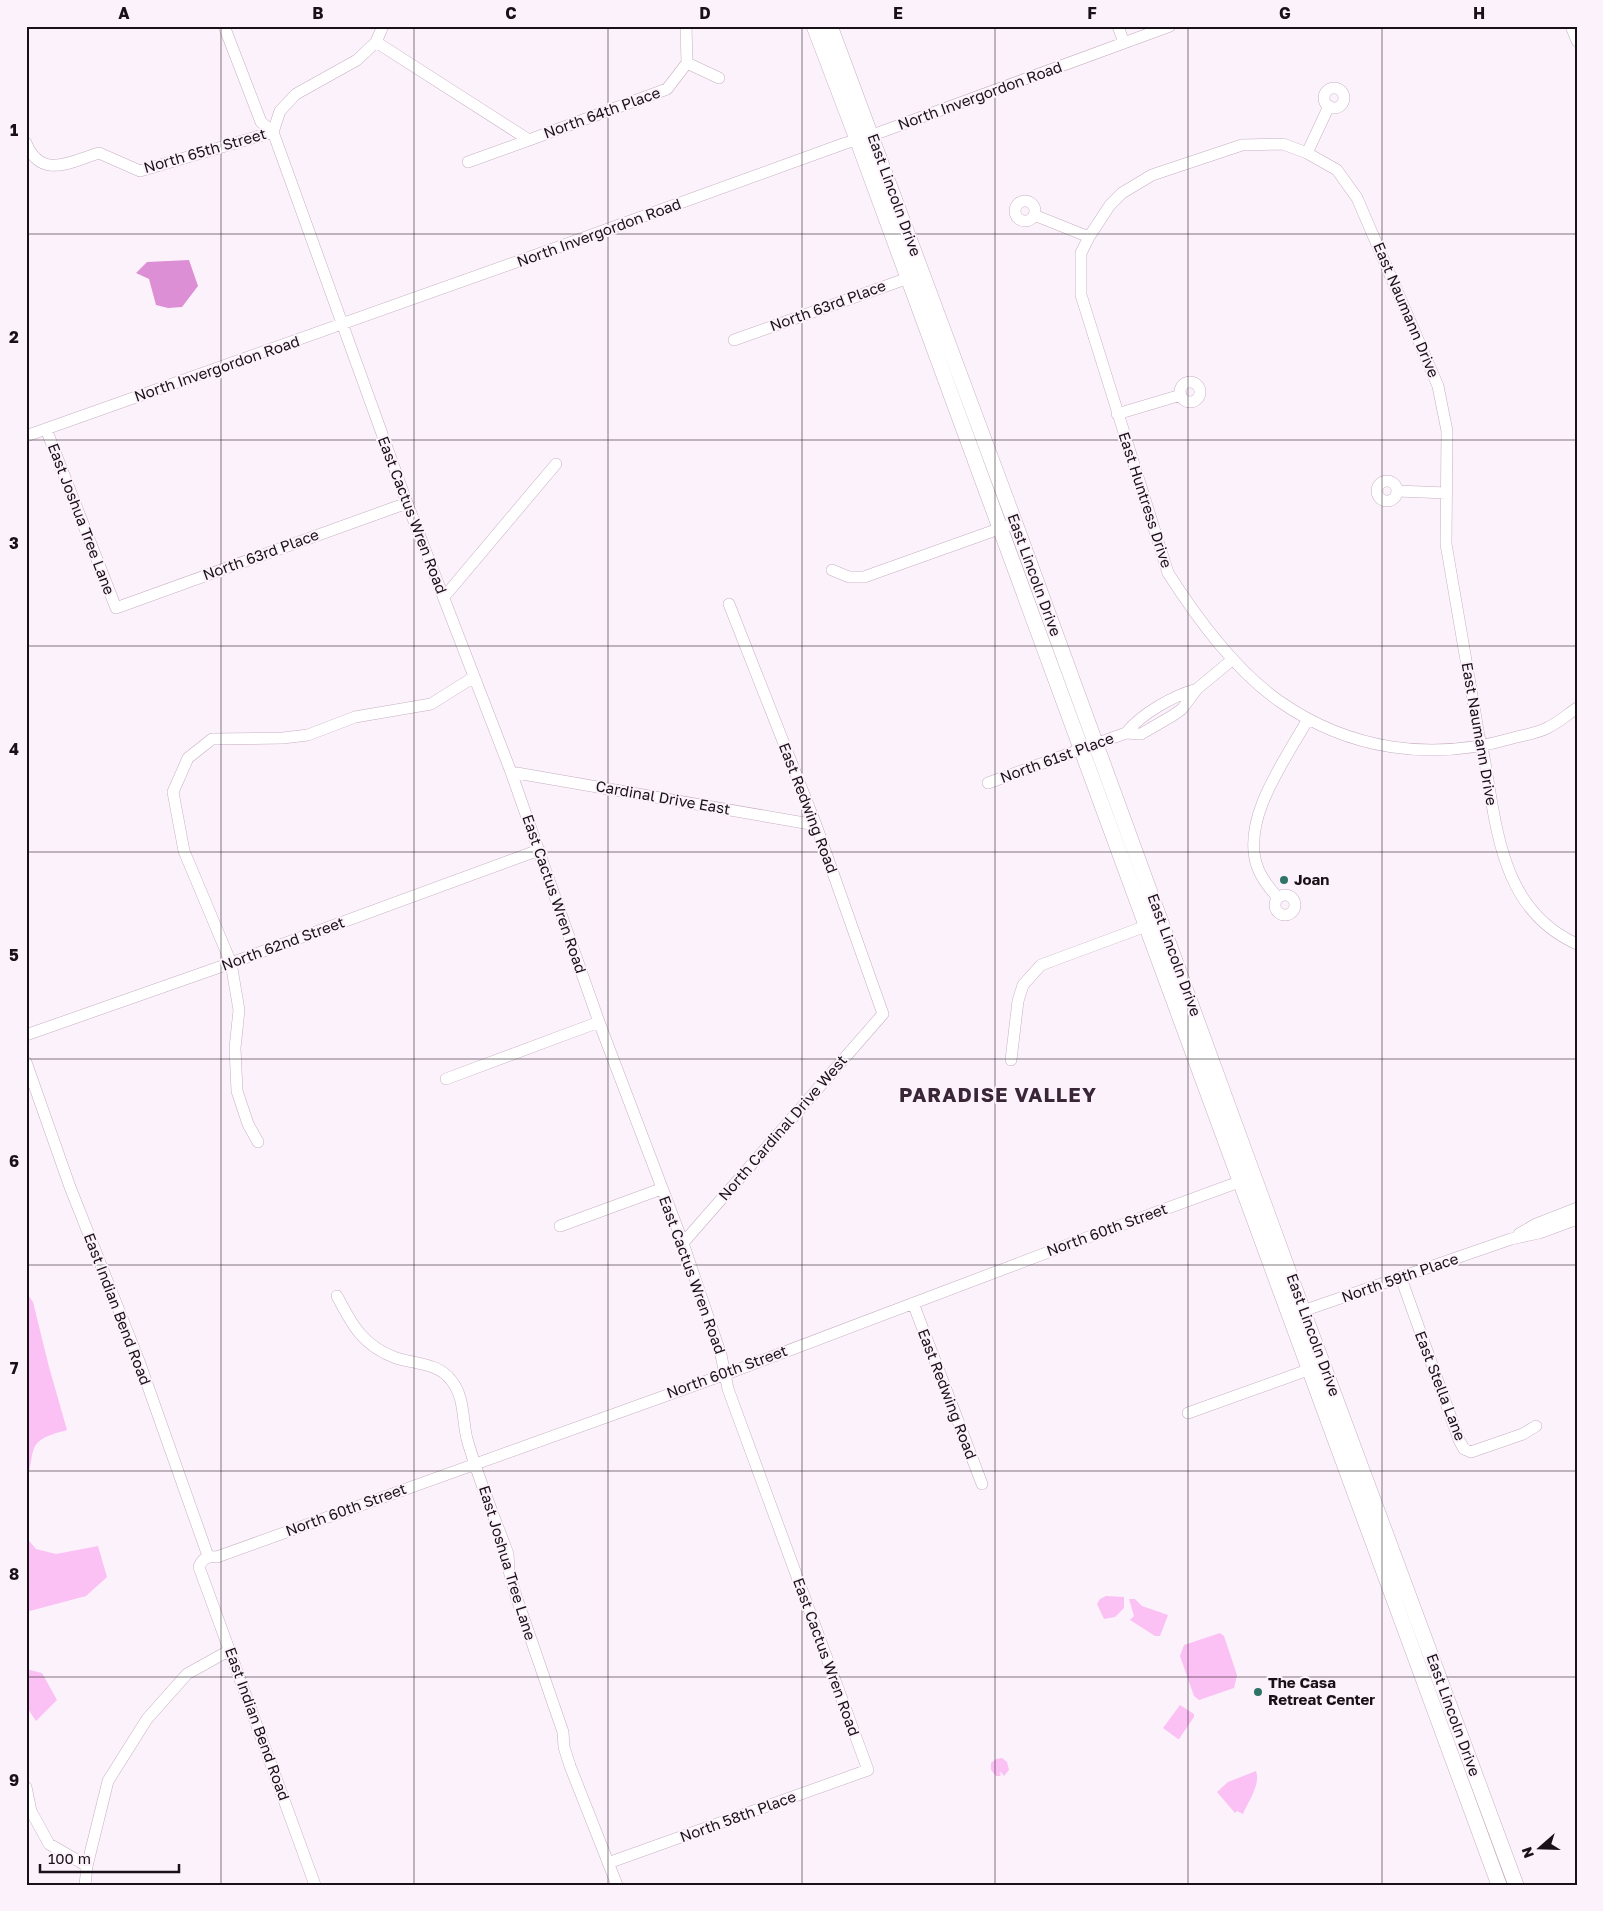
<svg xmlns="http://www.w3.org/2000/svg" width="1603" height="1911" viewBox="0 0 1603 1911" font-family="'Golos Text',sans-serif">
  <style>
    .green { fill: #fbc0f4 }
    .water { fill: #dd8fd5 }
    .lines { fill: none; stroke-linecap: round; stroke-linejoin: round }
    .minor-casing { stroke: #c7afc3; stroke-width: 12 }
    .major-casing { stroke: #c7afc3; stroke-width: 16 }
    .minor { stroke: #fff; stroke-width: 11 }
    .major { stroke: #fff; stroke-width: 15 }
    .grid { fill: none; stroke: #191118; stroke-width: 1; stroke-opacity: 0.55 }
    .poi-dot { fill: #2f7367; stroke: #fcf2fb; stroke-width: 2 }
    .labels { text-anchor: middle; stroke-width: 4; stroke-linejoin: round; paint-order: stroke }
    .street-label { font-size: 15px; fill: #191118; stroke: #fcf2fb }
    .poi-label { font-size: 15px; font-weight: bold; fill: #191118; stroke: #fcf2fb; text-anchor: start }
    .district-label { font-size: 20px; font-weight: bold; letter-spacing: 1px; fill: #392637; stroke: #fcf2fb }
    .neatline { fill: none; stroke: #191118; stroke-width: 2 }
    .grid-label { font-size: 16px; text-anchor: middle; font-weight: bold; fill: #191118 }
  </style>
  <rect width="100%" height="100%" fill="#fcf2fb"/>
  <path class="green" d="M26,1292L33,1302L49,1367L67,1430C57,1433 41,1436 35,1446C30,1456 32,1468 26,1478Z
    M26,1537L36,1549L56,1554L98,1546L107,1577L86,1596L26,1612Z
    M1106,1596L1124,1597V1608L1115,1617L1104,1619L1097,1604L1100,1599Z
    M1129,1599H1135L1142,1606L1168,1615L1160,1636H1155L1130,1620L1134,1616Z
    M1220,1633L1224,1636L1237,1675L1234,1688L1199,1700L1194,1696L1180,1656L1184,1645Z
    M26,1669L42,1673L57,1700L36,1721L26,1706Z
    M1180,1705L1194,1714V1717L1179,1739H1178L1163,1728Z
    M1002,1758L1007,1762L1009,1770L1004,1776L1001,1772L999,1773L1001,1774L1000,1776H996L991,1770V1763L996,1759Z
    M1256,1771C1261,1784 1248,1802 1243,1814L1237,1811L1235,1813L1217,1792L1228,1782Z"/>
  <path class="water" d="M189,260L198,286L182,307L168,308L156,305L149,279L136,273L147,262Z"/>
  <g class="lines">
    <g class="minor-casing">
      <path id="minor" d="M224,26L261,122L273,132L407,503L511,772L599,1022L683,1243L721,1355L728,1389L868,1770L608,1863
        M686,26L687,63
        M1118,26L1124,43
        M1571,26L1577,41
        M376,42L529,140L667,89L687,63
        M687,63L719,78
        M1324 98a10 10 0 1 1 20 0a10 10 0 1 1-20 0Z
        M273,132L280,111L296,94L357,60L376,42L383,26
        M26,143C41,180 70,162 99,153L140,171L273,132
        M1307,153L1329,106
        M468,162L529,140
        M1015 211a10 10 0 1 1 20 0a10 10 0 1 1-20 0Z
        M1034,215L1089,237
        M734,340L914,276
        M1180 392a10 10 0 1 1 20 0a10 10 0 1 1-20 0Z
        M1117,414L1181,395
        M46,429L116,608L407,503
        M26,436L564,245L843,144L881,132L1170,26
        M1377 491a10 10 0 1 1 20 0a10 10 0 1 1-20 0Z
        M1397,491L1447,493
        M832,570L849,577H864L1007,526
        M444,597L556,464
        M1577,708C1568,714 1559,722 1549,727C1539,733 1524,735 1513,738C1431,762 1349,750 1279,701C1234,669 1197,618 1168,573L1081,295V253L1089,237L1110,205L1122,193L1152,175L1242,145L1283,144L1307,153L1337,170L1357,198L1438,386L1447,431L1446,544L1479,736L1484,757C1497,829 1501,910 1577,944
        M1126,733C1142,713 1173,696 1197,689
        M511,772L816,825
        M988,783L1126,733L1141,734L1172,716L1182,709L1197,689L1233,659
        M1275 905a10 10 0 1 1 20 0a10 10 0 1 1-20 0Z
        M1278,898C1270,889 1261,878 1257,866C1241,818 1286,759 1308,719
        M26,1035L231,963L539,850
        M1011,1060L1018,1001L1023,985L1041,965L1154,923
        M26,1062L70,1187L139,1361L208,1556
        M446,1079L599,1022
        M258,1142L248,1124L237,1091L235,1048L239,1010L231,963L184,851L173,792L188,758L212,739L283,738L308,735L355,717L431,704L474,677
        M560,1226L661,1189
        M1519,1234L1536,1224L1577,1208
        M683,1243L883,1014L816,825L729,604
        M1401,1278L1459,1440L1464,1449L1471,1452L1523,1434L1536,1426
        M337,1296C352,1325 363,1346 396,1358C415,1364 438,1363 451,1380C465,1397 462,1419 467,1439C478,1478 494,1516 508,1554L509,1571L516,1596L563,1732L564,1747L570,1766L617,1885
        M913,1303L982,1484
        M1297,1313L1511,1239L1539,1233L1577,1219
        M1188,1413L1316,1367
        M26,1787L31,1811L49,1844L87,1866L85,1885
        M87,1866L108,1781L147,1719L187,1674L230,1650
        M315,1885L199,1567C202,1558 208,1556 217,1557L737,1370L1067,1245L1247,1179"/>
    </g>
    <g class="major-casing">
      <path id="major" d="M814,26L857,139L1499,1885
        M830,26L1015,523L1303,1311L1516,1885"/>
    </g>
    <use href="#minor" class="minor"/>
    <use href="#major" class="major"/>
  </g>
  <path class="grid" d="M221,26V1885M414,26V1885M608,26V1885M802,26V1885M995,26V1885M1188,26V1885M1382,26V1885M26,234H1577M26,440H1577M26,646H1577M26,852H1577M26,1059H1577M26,1265H1577M26,1471H1577M26,1677H1577"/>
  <g class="poi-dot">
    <circle cx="1284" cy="880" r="5"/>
    <circle cx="1258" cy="1692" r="5"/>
  </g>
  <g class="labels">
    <g class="street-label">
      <text transform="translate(980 96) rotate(-20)" y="5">North Invergordon Road</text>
      <text transform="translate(602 113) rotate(-20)" y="5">North 64th Place</text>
      <text transform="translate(205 151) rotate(-16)" y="5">North 65th Street</text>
      <text transform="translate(894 195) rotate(70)" y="5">East Lincoln Drive</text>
      <text transform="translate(599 233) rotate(-20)" y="5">North Invergordon Road</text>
      <text transform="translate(828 306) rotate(-20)" y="5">North 63rd Place</text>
      <text transform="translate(1406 310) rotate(67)" y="5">East Naumann Drive</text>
      <text transform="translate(217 369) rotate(-19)" y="5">North Invergordon Road</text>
      <text transform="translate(1145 500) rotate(72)" y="5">East Huntress Drive</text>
      <text transform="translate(412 515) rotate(69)" y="5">East Cactus Wren Road</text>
      <text transform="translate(81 519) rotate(69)" y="5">East Joshua Tree Lane</text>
      <text transform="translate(261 555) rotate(-20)" y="5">North 63rd Place</text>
      <text transform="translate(1034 575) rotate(70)" y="5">East Lincoln Drive</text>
      <text transform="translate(1479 734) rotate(80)" y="5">East Naumann Drive</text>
      <text transform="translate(1057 758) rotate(-20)" y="5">North 61st Place</text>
      <text transform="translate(663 798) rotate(10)" y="5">Cardinal Drive East</text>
      <text transform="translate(808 808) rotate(69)" y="5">East Redwing Road</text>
      <text transform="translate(554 894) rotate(71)" y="5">East Cactus Wren Road</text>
      <text transform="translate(283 944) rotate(-20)" y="5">North 62nd Street</text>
      <text transform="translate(1174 955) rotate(70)" y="5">East Lincoln Drive</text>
      <text transform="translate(783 1128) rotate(-49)" y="5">North Cardinal Drive West</text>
      <text transform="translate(1107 1230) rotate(-20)" y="5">North 60th Street</text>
      <text transform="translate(692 1275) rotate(70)" y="5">East Cactus Wren Road</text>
      <text transform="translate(1400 1278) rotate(-19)" y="5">North 59th Place</text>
      <text transform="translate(117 1309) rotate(69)" y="5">East Indian Bend Road</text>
      <text transform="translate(1313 1335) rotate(70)" y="5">East Lincoln Drive</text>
      <text transform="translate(727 1372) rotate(-20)" y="5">North 60th Street</text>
      <text transform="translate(1440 1386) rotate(69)" y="5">East Stella Lane</text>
      <text transform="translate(947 1394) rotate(69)" y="5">East Redwing Road</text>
      <text transform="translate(346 1510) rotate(-20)" y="5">North 60th Street</text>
      <text transform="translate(507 1563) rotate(73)" y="5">East Joshua Tree Lane</text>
      <text transform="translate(826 1657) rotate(70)" y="5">East Cactus Wren Road</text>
      <text transform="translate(1453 1715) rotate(70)" y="5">East Lincoln Drive</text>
      <text transform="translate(257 1724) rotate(70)" y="5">East Indian Bend Road</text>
      <text transform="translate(738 1817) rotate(-20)" y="5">North 58th Place</text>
    </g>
    <g class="poi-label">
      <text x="1294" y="885">Joan</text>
      <text x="1268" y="1688">The Casa<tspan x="1268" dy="17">Retreat Center</tspan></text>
    </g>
    <g class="district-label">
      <text x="998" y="1102">PARADISE VALLEY</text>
    </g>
  </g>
  <rect width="1603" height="1911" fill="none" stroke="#fcf2fb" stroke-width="55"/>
  <g transform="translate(1540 1848) rotate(250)" stroke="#fcf2fb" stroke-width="4" paint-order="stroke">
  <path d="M0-4L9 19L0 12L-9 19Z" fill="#191118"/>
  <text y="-8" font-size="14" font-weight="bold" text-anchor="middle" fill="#191118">N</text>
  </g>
  <path d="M40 1864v8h139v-8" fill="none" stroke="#191118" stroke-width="2.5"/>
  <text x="48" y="1864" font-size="15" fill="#191118" stroke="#fcf2fb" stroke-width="4" paint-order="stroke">100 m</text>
  <rect x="28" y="28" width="1548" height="1856" class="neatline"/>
  <g class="grid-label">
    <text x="124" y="19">A</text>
    <text x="318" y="19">B</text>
    <text x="511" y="19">C</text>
    <text x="705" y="19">D</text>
    <text x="898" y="19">E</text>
    <text x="1092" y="19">F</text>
    <text x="1285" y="19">G</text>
    <text x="1479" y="19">H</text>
    <text x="14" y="136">1</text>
    <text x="14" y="343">2</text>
    <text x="14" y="549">3</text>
    <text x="14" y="755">4</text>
    <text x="14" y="961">5</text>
    <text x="14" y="1167">6</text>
    <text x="14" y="1374">7</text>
    <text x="14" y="1580">8</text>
    <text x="14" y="1786">9</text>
  </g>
</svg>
